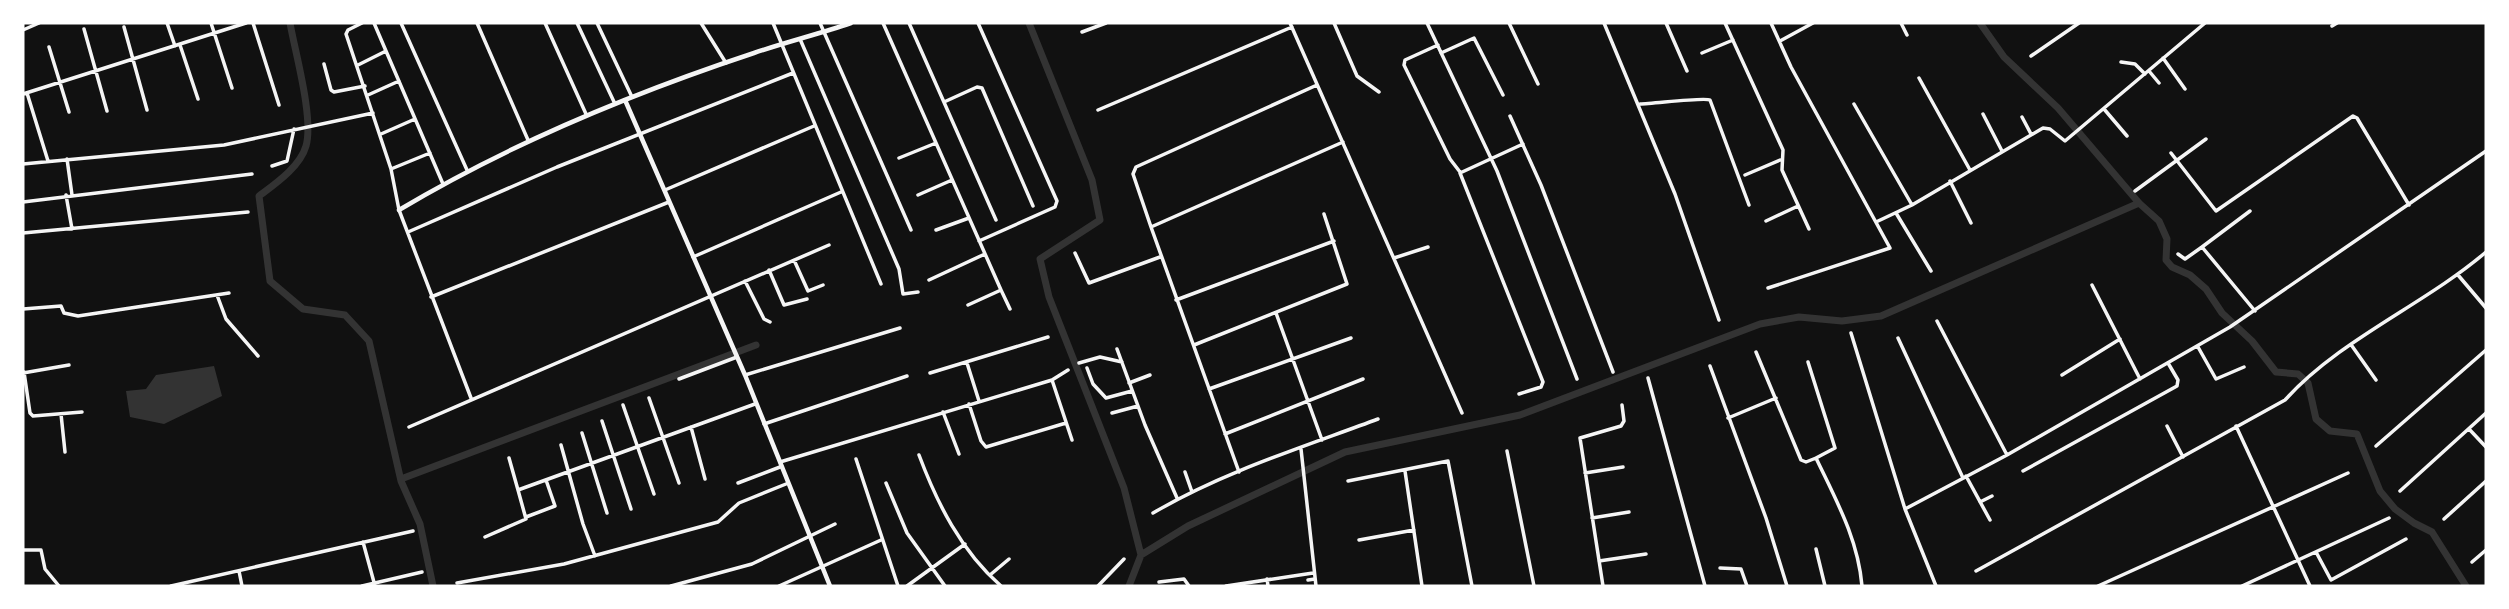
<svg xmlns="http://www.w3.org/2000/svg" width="2509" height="609" viewBox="0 0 2509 609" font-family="'PT Sans',sans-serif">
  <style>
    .water { fill: #333 }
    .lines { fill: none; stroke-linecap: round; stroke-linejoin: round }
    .canal { stroke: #333; stroke-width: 7 }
    .minor { stroke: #f5f5f5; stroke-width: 3.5 }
    .tertiary { stroke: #f5f5f5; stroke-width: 4.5 }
  </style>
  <rect width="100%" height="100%" fill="#111"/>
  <path class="water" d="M214,366L222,396L164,424L130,417L126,391L146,389L156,375Z"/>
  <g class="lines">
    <path class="canal" d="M290,23C295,52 314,118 306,146C300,167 275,184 259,196L270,281L303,309L345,315L369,341L401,481L420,524L433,586
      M1029,23L1092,180L1100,220L1040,259L1049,297L1124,488L1141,555L1129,586
      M1980,23L2004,57L2058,108L2139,203L2159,221L2167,239L2166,260L2172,267L2190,275L2206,289L2222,313L2252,341L2276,372L2298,374L2308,383L2316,419L2330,431L2357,434L2380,491L2395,509L2414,523L2432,532L2466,586
      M401,479L756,345
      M1141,555L1188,526L1345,452L1520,415L1760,324L1799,317L1842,321L1881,316L2139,203"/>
    <path class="minor" d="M167,23L175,46
      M211,23L232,88
      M253,23L279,105
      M362,23L348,30L346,34L391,169L399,210L471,398
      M374,23L443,184
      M401,23L467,170
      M477,23L528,140
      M545,23L586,114
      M577,23L615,104
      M597,23L632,97
      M701,23L726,63
      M773,23L881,284
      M820,23L911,230
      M883,23L1001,290L968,305
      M909,23L996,220
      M978,23L1057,201L1055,207L979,241
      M1290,23L1462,413
      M1334,23L1357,76L1379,92
      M1427,23L1497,171L1577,379
      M1509,23L1538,84
      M1604,23L1675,194L1719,320
      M1666,23L1687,71
      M1725,23L1783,150L1782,170L1809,229
      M1901,23L1907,35
      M2332,26L2337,23
      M124,27L147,110
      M84,29L107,111
      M23,30L39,23
      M1082,32L1106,23
      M800,39L899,269L903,294L918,292
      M1780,41L1813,23
      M180,45L198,99
      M1438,45L1405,60L1404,65L1450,159L1460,172
      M49,47L69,112
      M1441,53L1474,38L1503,95
      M1702,53L1733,40
      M2031,56L2079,23
      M2163,58L2185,89
      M2121,62L2135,64L2145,74
      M324,64L331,90L334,92L365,86
      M358,65L386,51
      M2149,71L2159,83
      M1919,78L1970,170
      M27,93L48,161
      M23,94L246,23
      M368,95L399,81
      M944,102L977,87L982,88L1033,206
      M1640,104C1652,104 1704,97 1710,100L1749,205
      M1854,104L1912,205
      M2104,109L2127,136
      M1098,110L1292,27
      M1983,114L2002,151
      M1510,116L1541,185L1613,372
      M2022,117L2031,134
      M381,134L415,119
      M2171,153L2216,211L2353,116L2357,118L2409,205
      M899,158L936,143
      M67,159L72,195
      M23,164L224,145L373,113
      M272,166L287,161L294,129
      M391,169L430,153
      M1745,175L1780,160
      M1950,181L1971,223
      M665,190L814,126
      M2135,191L2206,139
      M66,195L72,229
      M918,195L952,180
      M23,202L252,174
      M2250,211L2202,247L2255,311
      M1896,213L1931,271
      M1766,221L1798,206
      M1876,222L1912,205L2043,128L2050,129L2065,141L2205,23
      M1151,227L1133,174L1136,167L1317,85
      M936,230L969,218
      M408,232L557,167L793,73
      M23,233L248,212
      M1075,253L1089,283L1160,257
      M2178,254L2185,259L2202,247
      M693,257L841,192
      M1394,258L1428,247
      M794,260L808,291L823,285
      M769,270L784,305L807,299
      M2458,275L2486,308
      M929,280L985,254
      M745,281L764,319L770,322
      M2092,285L2140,379
      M1768,288L1890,248L1791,67L1771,23
      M1001,290L1010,309
      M217,295L226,319L258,356
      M431,297L669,202
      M1176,300L1334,241
      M23,309L61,306L64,313L78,316L229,293
      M1276,313L1322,440
      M1937,321L2007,455
      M1851,333L1905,509L1936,586
      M1898,338L1963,478
      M1194,345L1347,284L1324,214
      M2352,346L2376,380
      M2198,347L2216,379L2244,367
      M1117,349L1145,425L1177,498
      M1756,352L1801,460L1806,462L1816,458C1836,500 1858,539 1862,586
      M1808,362L1835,448L1816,458
      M967,363L979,401
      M1079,363L1100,357L1122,362
      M1710,366L1766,518L1787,586
      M1087,368L1093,384L1106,398L1132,391
      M24,372L30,413L33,416L82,412
      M23,373L69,365
      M930,373L1048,337
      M745,375L900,328
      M2062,375L2120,339
      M1648,378L1705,586
      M679,379L737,357
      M1052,380L1068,370
      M1129,383L1150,375
      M1209,389L1351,338
      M1519,394L1541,387L1543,382L1460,173L1523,144
      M649,398L679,483
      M969,404L981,441L986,447L1066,423
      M623,405L654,494
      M943,412L959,454
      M1112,413L1138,406
      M61,414L65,452
      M1728,418L1776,398
      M602,421L631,509
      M764,424L907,376
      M2167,426L2183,457
      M2236,426L2310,586
      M409,427L829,245
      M691,427L705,479
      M2469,429L2486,447
      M582,433L607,513
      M1225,434L1363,379
      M561,445L583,524L595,556
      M2376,446L2486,350
      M1301,449L1316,586
      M1507,451L1534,586
      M919,455C937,503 961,551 1001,586
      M509,458L518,490
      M856,459L898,586
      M780,462L1052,380L1072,440
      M1405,471L1422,586
      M2023,471L2177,386L2178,380L2168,363
      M1185,472L1192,492
      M1239,472L1151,227L1343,142
      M1585,473L1623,467
      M1966,476L1990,520
      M1348,481L1448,461L1472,586
      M738,483L780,467
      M886,483L907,533L945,586
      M2400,491L2486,413
      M1980,502L1992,496
      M1905,509L2007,455L2230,327L2486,151
      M1153,513C1223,472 1303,447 1378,419
      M526,517L555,506L546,480
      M1592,518L1629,512
      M2444,519L2486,481
      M485,537L526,519L518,490L755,404
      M1359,540L1414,530
      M363,542L375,586
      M1816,549L1825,586
      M23,550H41L45,569L59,586
      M2316,552L2331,580L2406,539
      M1599,561L1646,554
      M2472,562L2486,550
      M1720,568L1741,569L1747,586
      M239,571L242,586
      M1976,571L2285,400C2340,339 2424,305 2486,252
      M990,575L1009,559
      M1267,579L1268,586
      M1308,580L1315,579
      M1159,582L1184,579L1189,586
      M457,583L564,564L718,522L739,503L786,484
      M171,586L413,531
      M362,586L422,572
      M671,586L752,564L835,524
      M779,586L881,540
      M907,586L965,544
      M1098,586L1124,559
      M1226,586L1313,573
      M1603,586L1580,438L1621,426L1624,421L1622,405
      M2098,586L2348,473
      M2242,586L2389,518"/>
    <path class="tertiary" d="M625,100L745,375L830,586
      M399,210C511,143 630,94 754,53C786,42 819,34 851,23"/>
  </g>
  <rect width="2509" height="609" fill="none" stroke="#ffffff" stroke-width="49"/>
</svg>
